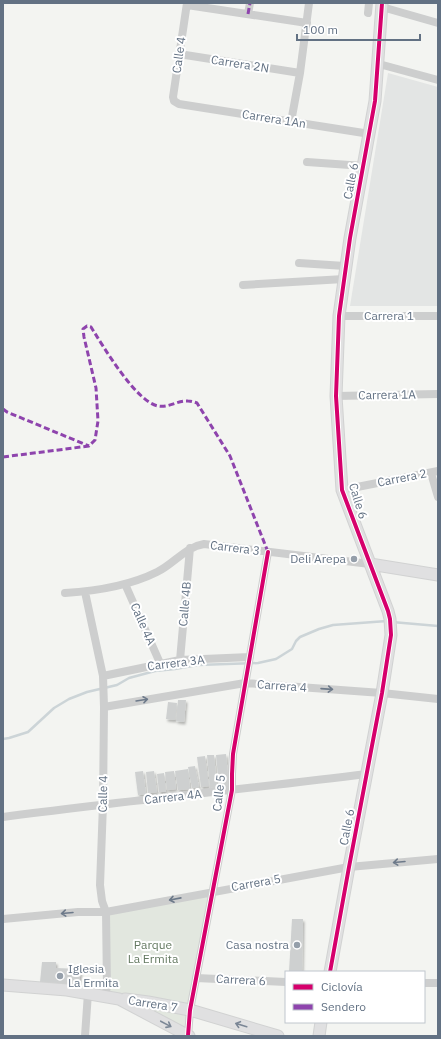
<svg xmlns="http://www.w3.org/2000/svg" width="441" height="1039" viewBox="0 0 441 1039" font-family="'IBM Plex Sans',sans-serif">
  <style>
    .built { fill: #e3e5e4 }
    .green { fill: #e2e7df }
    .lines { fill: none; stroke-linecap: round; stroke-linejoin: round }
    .stream { stroke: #ccd4d7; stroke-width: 2.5 }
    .building { fill: #ced0d0; filter: url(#shadow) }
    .secondary-casing { stroke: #d1d2d2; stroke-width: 13 }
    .street { stroke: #cdcece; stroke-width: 8 }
    .secondary { stroke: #e0e0e1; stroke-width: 11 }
    .quiet { stroke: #8e44ad; stroke-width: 3; stroke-dasharray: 6 3; stroke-linecap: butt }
    .cycleway-casing { stroke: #fff; stroke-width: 6 }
    .cycleway { stroke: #d6006c; stroke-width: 4 }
    .oneway { stroke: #6d7a8a }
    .oneway2 { stroke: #7b8796 }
    .poi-dot { fill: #959faa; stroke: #fff; stroke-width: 1.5 }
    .labels { text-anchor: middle; stroke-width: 4; stroke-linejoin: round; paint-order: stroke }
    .street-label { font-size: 12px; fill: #627183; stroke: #fff }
    .poi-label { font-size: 12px; fill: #627183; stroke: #fff; text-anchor: end }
    .park-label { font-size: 12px; fill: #647961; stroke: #fff }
  </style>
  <defs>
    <filter id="shadow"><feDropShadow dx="1.5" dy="2.5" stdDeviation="1" flood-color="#0004"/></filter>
  </defs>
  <rect width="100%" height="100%" fill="#f3f4f1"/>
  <path class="built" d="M388,73L438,87V306H350Z"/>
  <path class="green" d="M214,891L188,1036L105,996L106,912Z"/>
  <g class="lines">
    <path class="stream" d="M392,622L438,626
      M3,739L9,738L28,732L54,708L69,699L87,692L117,685L129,678L155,671L175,669L198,665L258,663L276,659L292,649L296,641L300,637L319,629L333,625L387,621"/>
  </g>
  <path class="building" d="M178,700H186L184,722L176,721Z
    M168,702L177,703L175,720L166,719Z
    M226,754L229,786L219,787L216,755Z
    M207,755H214L217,787L210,788Z
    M205,756L209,786L201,787L197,757Z
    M195,766L199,787L192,788L188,767Z
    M188,769L190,789L178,790L175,771Z
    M143,771L146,794L138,795L135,772Z
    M154,771L157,792L148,793L146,772Z
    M174,771L176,789L167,790L165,772Z
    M164,773L166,792H159L157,774Z
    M292,919H303L302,972H289Z
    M42,962H56V968L81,969L79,984L40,982Z"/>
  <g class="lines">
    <g class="secondary-casing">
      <path id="secondary" d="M370,564L438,575
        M330,972L349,867L382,693L391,635L390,619L388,611L342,490L336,396L339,316L350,238L375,101L382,3
        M3,985L67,990L119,999L189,1036
        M125,999L148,1002L190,1010L278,1036
        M319,1036L321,1022"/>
    </g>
    <path class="street" d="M187,3L173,97L174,101L179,104L370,134
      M187,5L307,23
      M382,7L438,23
      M368,13L369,3
      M248,14L250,3
      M179,54L300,73
      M379,64L438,80
      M291,122L300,73L309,3
      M307,162L364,166
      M299,263L345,266
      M243,285L344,279
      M339,316H438
      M336,396L438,394
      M431,473L438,497
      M342,490L438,471
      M125,584L160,663
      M85,592L103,676L104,707L103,804L100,885L102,901L106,912L107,987L105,996
      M65,593C97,591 129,586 157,572C174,564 185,547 204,544L370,564
      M180,660L190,548
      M103,676L180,660L250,657
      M104,707L245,683L382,693L438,699
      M3,817C124,801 246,789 367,774
      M3,919L78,912H106L349,867L438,859
      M196,978L286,982
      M424,983H438
      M85,1036L88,993
      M188,1036L190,1010L232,790V774L233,754L268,552"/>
    <use href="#secondary" class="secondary"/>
    <path class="quiet" d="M248,14L250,3
      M3,409L7,412L89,446
      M3,457L89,446L95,440L98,421L96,388L84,337L83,329L87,326L91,327C103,346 136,402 158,406C169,408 178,400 188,401C191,401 194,402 197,403L230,456L268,552"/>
    <g class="cycleway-casing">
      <path id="cycleway" d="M330,972L349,867L382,693L391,635L390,619L388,611L342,490L336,396L339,316L350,238L375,101L382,3
        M188,1036L190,1010L232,790V774L233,754L268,552"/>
    </g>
    <use href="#cycleway" class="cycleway"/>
  </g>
  <defs><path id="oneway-shaft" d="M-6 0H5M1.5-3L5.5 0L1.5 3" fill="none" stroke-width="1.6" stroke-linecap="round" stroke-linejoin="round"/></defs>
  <g class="oneway">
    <use href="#oneway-shaft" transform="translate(327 689) rotate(4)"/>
    <use href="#oneway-shaft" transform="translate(142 700) rotate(-9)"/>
    <use href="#oneway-shaft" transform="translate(399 862) rotate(175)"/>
    <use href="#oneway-shaft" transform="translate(175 899) rotate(169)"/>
    <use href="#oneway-shaft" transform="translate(67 913) rotate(175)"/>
  </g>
  <g class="oneway2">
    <use href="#oneway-shaft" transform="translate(166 1024) rotate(28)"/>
    <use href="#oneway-shaft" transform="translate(241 1025) rotate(-163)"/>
  </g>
  <g class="poi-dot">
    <circle cx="354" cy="559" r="4"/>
    <circle cx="297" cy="945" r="4"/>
    <circle cx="60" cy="976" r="4"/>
  </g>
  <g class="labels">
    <g class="street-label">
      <text transform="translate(179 55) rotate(-82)" y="4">Calle 4</text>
      <text transform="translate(240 64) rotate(9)" y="4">Carrera 2N</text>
      <text transform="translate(274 119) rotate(9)" y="4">Carrera 1An</text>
      <text transform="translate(351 181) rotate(-79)" y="4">Calle 6</text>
      <text x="389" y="320">Carrera 1</text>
      <text transform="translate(387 395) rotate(-1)" y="4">Carrera 1A</text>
      <text transform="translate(402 478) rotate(-11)" y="4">Carrera 2</text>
      <text transform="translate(358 501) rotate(73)" y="4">Calle 6</text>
      <text transform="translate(235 548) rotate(7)" y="4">Carrera 3</text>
      <text transform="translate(185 604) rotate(-85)" y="4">Calle 4B</text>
      <text transform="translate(143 624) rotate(66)" y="4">Calle 4A</text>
      <text transform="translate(176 663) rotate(-7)" y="4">Carrera 3A</text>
      <text transform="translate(282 686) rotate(4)" y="4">Carrera 4</text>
      <text transform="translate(219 793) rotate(-84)" y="4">Calle 5</text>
      <text transform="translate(103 794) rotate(-89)" y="4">Calle 4</text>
      <text transform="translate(173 797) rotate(-6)" y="4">Carrera 4A</text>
      <text transform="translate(347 827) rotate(-79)" y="4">Calle 6</text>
      <text transform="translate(256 883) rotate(-10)" y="4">Carrera 5</text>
      <text transform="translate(241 980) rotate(3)" y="4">Carrera 6</text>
      <text transform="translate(153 1004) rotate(9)" y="4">Carrera 7</text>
    </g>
    <g class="poi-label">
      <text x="346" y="563">Deli Arepa</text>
      <text x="289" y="949">Casa nostra</text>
      <text x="68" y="973" text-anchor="start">Iglesia<tspan x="68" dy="14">La Ermita</tspan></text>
    </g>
    <g class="park-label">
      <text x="153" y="949">Parque<tspan x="153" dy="14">La Ermita</tspan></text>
    </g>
  </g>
  <rect width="441" height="1039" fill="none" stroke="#627183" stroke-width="8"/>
  <rect x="285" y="971" width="140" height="52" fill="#ffffff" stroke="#c0c6cd"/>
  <rect x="293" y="984" width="20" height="6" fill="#d6006c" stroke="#c0c6cd"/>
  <text x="321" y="991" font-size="12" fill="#627183">Ciclovía</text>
  <rect x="293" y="1004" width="20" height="6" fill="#8e44ad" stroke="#c0c6cd"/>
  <text x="321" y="1011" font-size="12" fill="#627183">Sendero</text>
  <path d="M297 34v6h123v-6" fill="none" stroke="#627183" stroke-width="2"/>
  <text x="303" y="34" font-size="12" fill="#627183" stroke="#ffffff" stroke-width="3" paint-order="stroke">100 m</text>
</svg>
